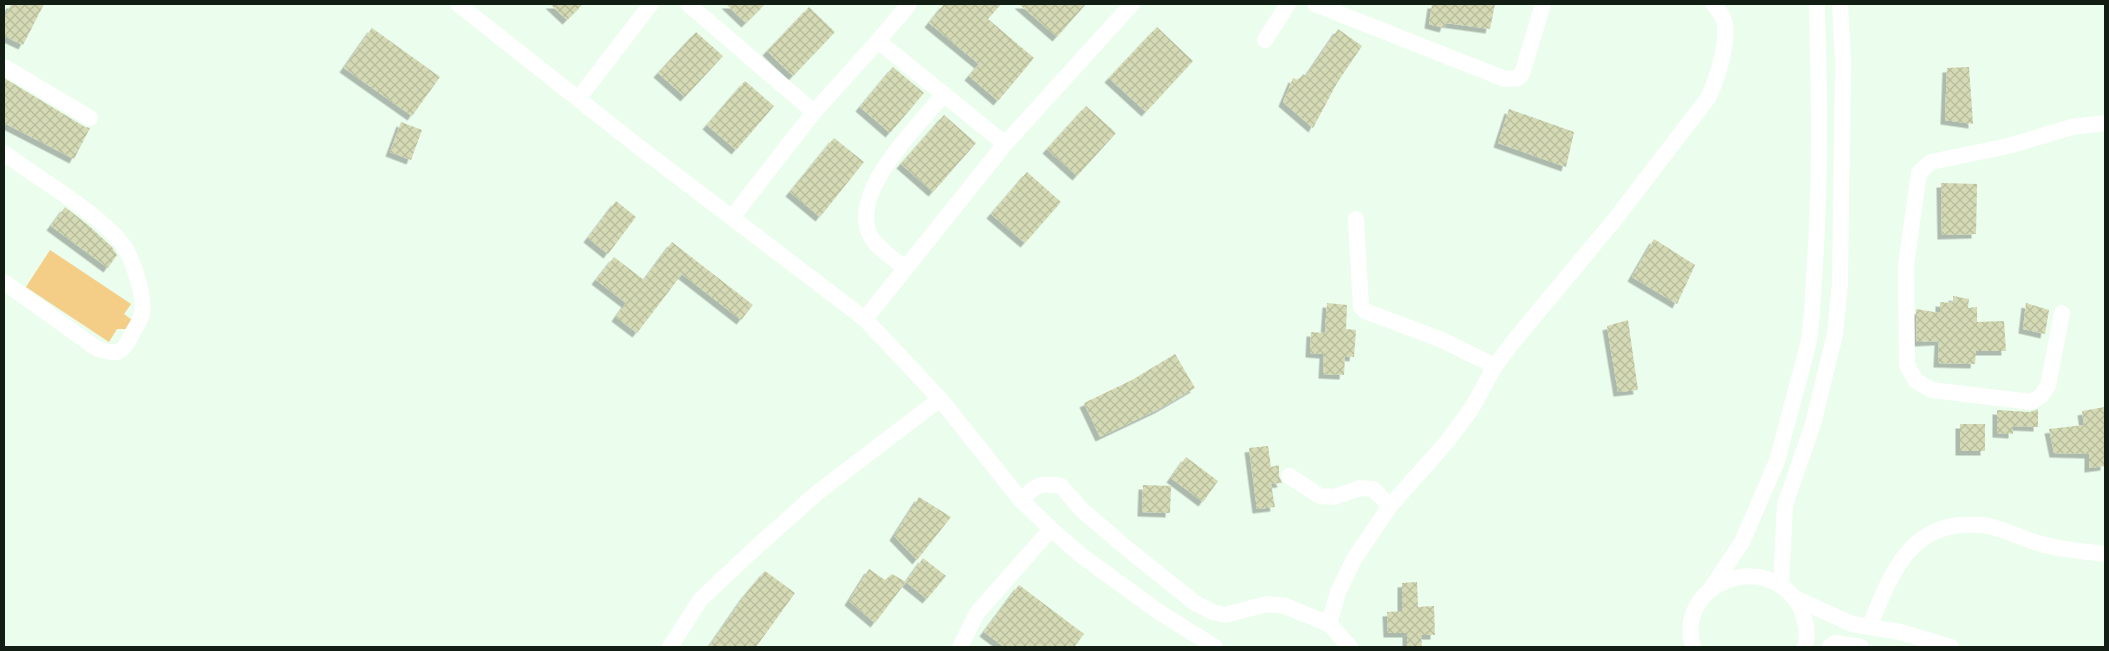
<svg xmlns="http://www.w3.org/2000/svg" width="2109" height="651" viewBox="0 0 2109 651" font-family="Overpass,sans-serif">
	<style>
		.green { fill: #f4cd87 }
		.building { fill: url(#building-cross-hatch); filter: url(#shadow) }
		.lines { fill: none; stroke-linecap: round; stroke-linejoin: round }
		.minor { stroke: #fff; stroke-width: 16 }
	</style>
	<defs>
		<pattern id="building-cross-hatch" width="8" height="8" patternUnits="userSpaceOnUse" patternTransform="scale(1.25)"><rect width="8" height="8" fill="#d5dab5"/><path d="M0 0l8 8M0 8l8-8" fill="none" stroke="#b6bb9b"/></pattern>
		<filter id="shadow"><feDropShadow dx="-4.5" dy="4.5" stdDeviation="0" flood-color="#0004"/></filter>
	</defs>
	<rect width="100%" height="100%" fill="#ebfdec"/>
	<!-- green -->
	<path class="green" d="M50 250 131 304 124 314 132 320 129 329H117L109 342 26 287Z"/>
	<!-- building -->
	<g class="building">
		<path d="M11 4H44L23 45 4 36V19Z"/>
		<path d="M550 4H583L567 20Z"/>
		<path d="M726 4H765L746 23Z"/>
		<path d="M944 4H1001L988 19 1034 58 998 101 969 76 979 64 929 23Z"/>
		<path d="M1019 4H1086L1057 37Z"/>
		<path d="M1432 4H1495L1490 29 1446 23 1444 28 1429 24Z"/>
		<path d="M809 7 835 32 793 76 767 51Z"/>
		<path d="M1157 27 1193 61 1146 112 1109 78Z"/>
		<path d="M372 28 440 77 412 116 344 68Z"/>
		<path d="M1338 29 1362 46 1337 83 1313 128 1283 102 1293 78 1298 80 1303 74 1306 76Z"/>
		<path d="M696 32 723 56 685 97 658 73Z"/>
		<path d="M893 67 924 93 890 133 860 107Z"/>
		<path d="M1969 67 1973 124 1945 120 1947 68Z"/>
		<path d="M4 78 85 127 90 128 74 159 4 123Z"/>
		<path d="M745 81 774 106 736 150 707 125Z"/>
		<path d="M1086 106 1116 133 1077 176 1047 149Z"/>
		<path d="M1509 109 1574 132 1566 167 1498 143Z"/>
		<path d="M944 115 976 143 933 192 901 164Z"/>
		<path d="M401 122 422 130 411 160 390 152Z"/>
		<path d="M834 138 864 162 820 217 790 192Z"/>
		<path d="M1027 172 1061 202 1025 243 991 214Z"/>
		<path d="M1941 183 1977 184 1976 234 1942 235Z"/>
		<path d="M616 201 636 217 608 254 588 238Z"/>
		<path d="M65 207 88 225 112 247 117 255 108 268 51 226Z"/>
		<path d="M1654 239 1695 265 1677 304 1632 277Z"/>
		<path d="M672 242 753 305 741 320 682 274 637 333 616 317 626 303 596 280 614 257 644 280Z"/>
		<path d="M1953 296 1969 299 1968 308 1977 307V322L2004 321 2006 351H1976L1975 364 1938 363 1939 341 1917 342 1916 309 1940 313V302L1953 303Z"/>
		<path d="M1327 303 1347 305 1346 329 1356 330 1354 357 1345 356 1344 375 1323 374 1324 354 1310 353 1311 332 1325 333Z"/>
		<path d="M2026 303 2049 310 2045 334 2023 329Z"/>
		<path d="M1628 320 1638 390 1618 392 1607 326Z"/>
		<path d="M1175 354 1195 388 1159 409 1100 437 1084 403 1132 380Z"/>
		<path d="M2105 407V466L2089 468V454L2054 453 2049 429 2084 425 2082 411Z"/>
		<path d="M2038 409V427L2013 426V434L1997 433V410L2030 412Z"/>
		<rect x="1960" y="424" width="25" height="27"/>
		<path d="M1268 446 1271 467 1279 465V476L1282 483 1271 484 1275 507 1257 509 1249 448Z"/>
		<path d="M1186 457 1218 481 1203 502 1171 478Z"/>
		<path d="M1143 485 1171 486 1170 513 1142 512Z"/>
		<path d="M919 497 951 517 917 560 894 536Z"/>
		<path d="M923 558 946 576 927 599 906 582Z"/>
		<path d="M869 569 885 580 892 574 906 582 875 623 849 601Z"/>
		<path d="M765 571 795 593 756 647H709L745 595Z"/>
		<path d="M1417 582 1418 607 1434 606 1435 635H1421L1422 647H1407V633H1388L1387 612 1402 611V583Z"/>
		<path d="M1019 585 1084 634 1074 647H1004L984 632Z"/>
	</g>
	<g class="lines">
		<!-- minor -->
		<g class="minor">
			<path d="M458 4 639 147 865 319 940 399 1021 500 1051 529 1082 556 1159 612 1215 647"/>
			<path d="M688 4 814 112"/>
			<path d="M1315 4 1505 79 1518 78 1522 74 1543 4"/>
			<path d="M1265 40 1288 4"/>
			<path d="M878 41 1005 144"/>
			<path d="M4 67 90 118"/>
			<path d="M578 99 651 4"/>
			<path d="M4 153C40 180 91 208 120 241 132 255 145 295 142 313 141 320 135 328 132 334 123 354 117 356 96 348L4 282"/>
			<path d="M733 216 814 112 878 41 909 4"/>
			<path d="M1356 219 1361 307 1365 311 1442 340 1495 366"/>
			<path d="M905 268C894 259 878 249 871 237 847 193 918 126 944 94"/>
			<path d="M2062 313 2048 386 2041 396 2031 402 1932 390 1916 381 1907 365 1906 265 1919 173 1931 162 2008 146 2072 127 2105 123"/>
			<path d="M865 319 1005 144 1132 4"/>
			<path d="M1289 476 1320 496 1334 497 1360 488 1373 489 1390 506"/>
			<path d="M1021 500C1036 485 1040 482 1061 486L1082 510 1130 551 1195 603 1213 612 1225 615 1267 604 1285 606 1329 624 1350 647"/>
			<path d="M1781 585 1785 505 1813 424 1835 334 1840 283 1843 62 1840 4"/>
			<path d="M1710 590 1742 542 1777 461 1808 345C1813 318 1813 290 1815 262 1821 176 1819 90 1817 4"/>
			<path d="M1795 598 1852 624 1900 632 1951 647"/>
			<path d="M1329 624 1338 592 1354 559 1390 506 1446 443 1472 408 1495 366 1513 342 1616 218 1708 98C1717 80 1728 44 1725 24 1723 16 1718 9 1713 4"/>
			<path d="M1870 625C1892 572 1911 519 1980 525 1999 526 2022 539 2041 544 2062 550 2084 551 2105 554"/>
			<path d="M670 647 700 600 752 551 817 493 940 399"/>
			<path d="M960 647 977 613 1051 529"/>
			<path d="M1693 647C1674 583 1768 547 1800 607 1806 620 1809 633 1805 647"/>
			<path d="M1829 647 1835 643 1861 647"/>
		</g>
	</g>
	<!-- border -->
	<rect width="2109" height="651" fill="none" stroke="#121d13" stroke-width="10"/>
</svg>
